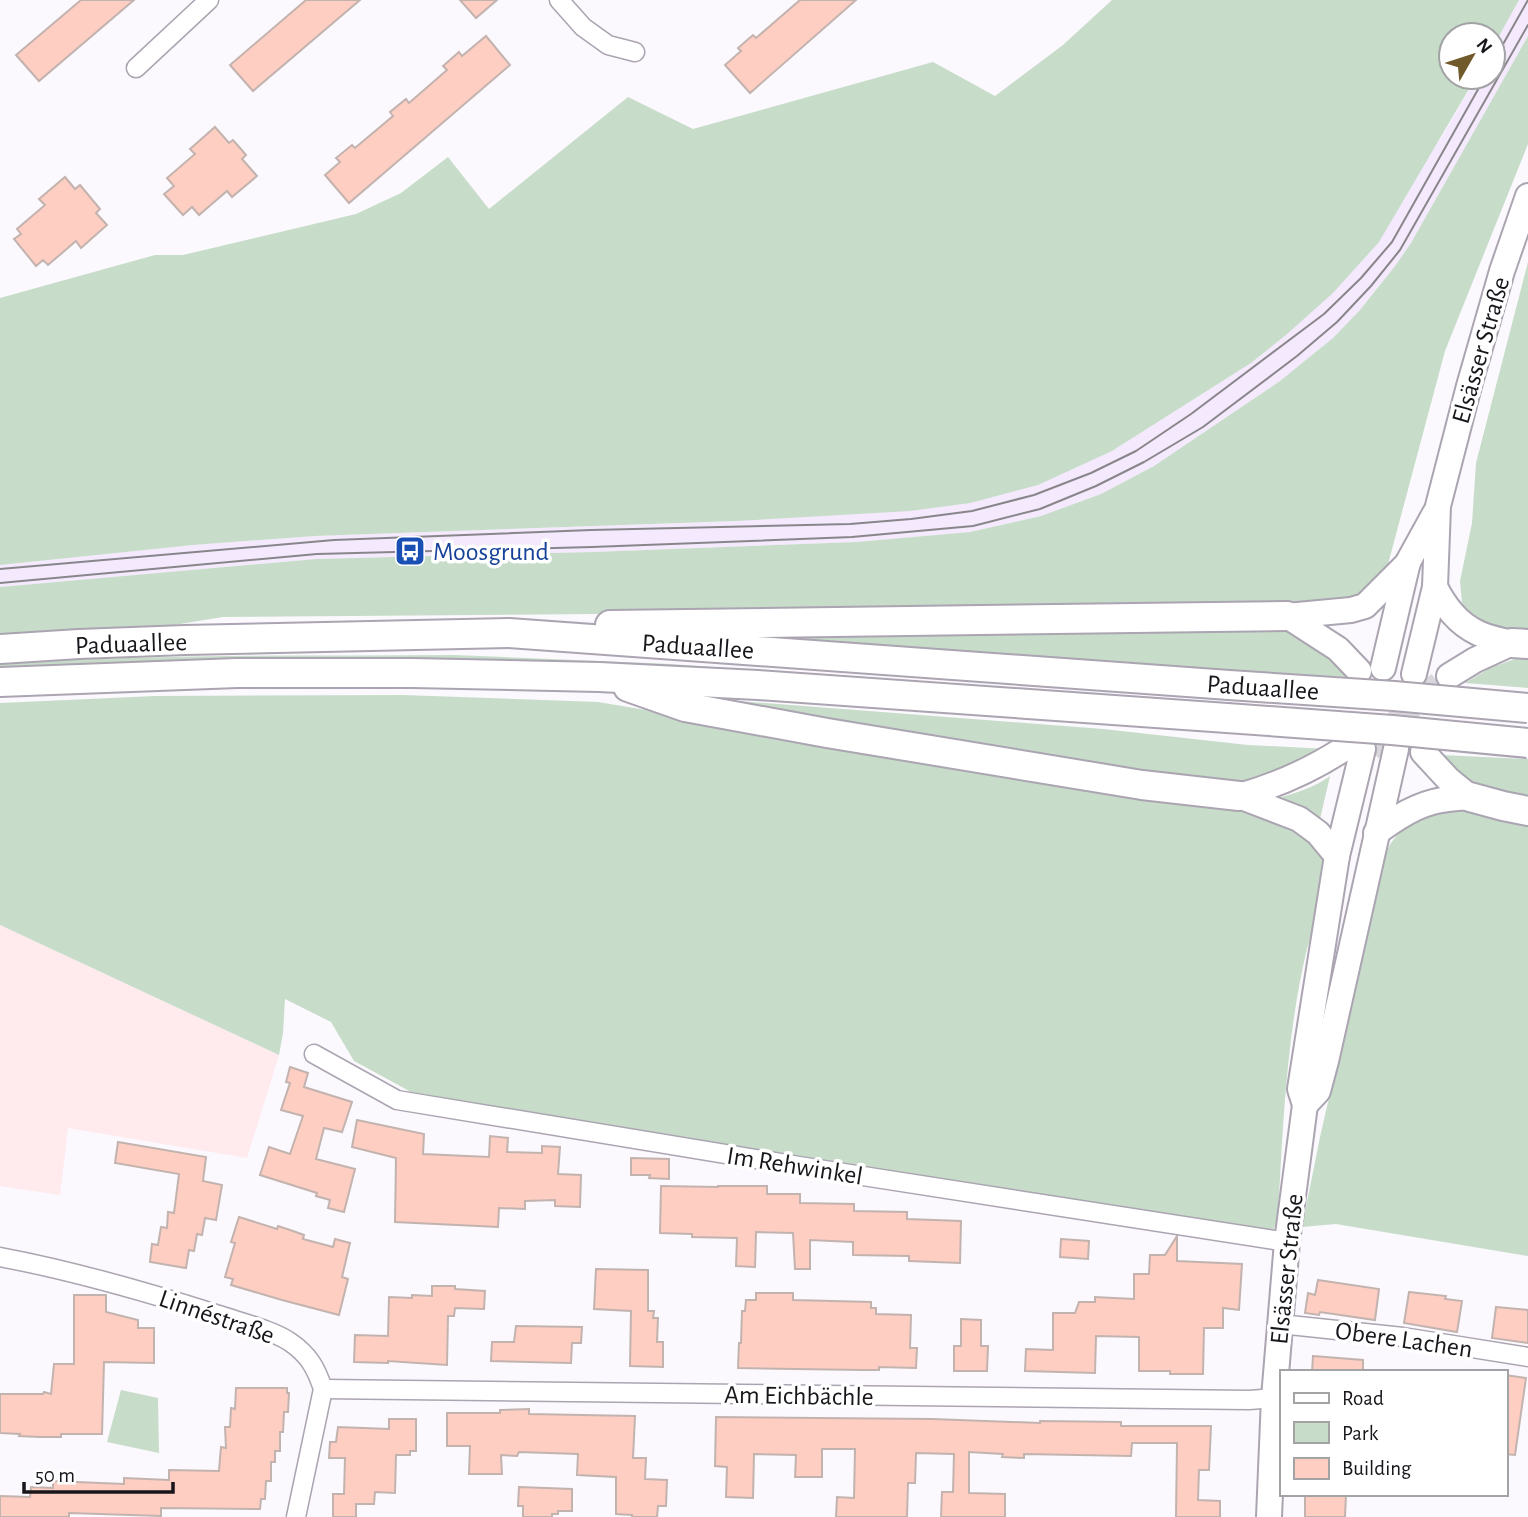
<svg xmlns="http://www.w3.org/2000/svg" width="1528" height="1517" viewBox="0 0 1528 1517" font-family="'Alegreya Sans',sans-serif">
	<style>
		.built { fill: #f4e9fd }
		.industrial { fill: #ffeaee }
		.green { fill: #c7ddc9 }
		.building { fill: #fecec2; stroke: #c3b3af; stroke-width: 2 }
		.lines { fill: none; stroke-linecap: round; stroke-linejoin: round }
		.secondary-tunnel { stroke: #d9d6dc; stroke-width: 24; stroke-dasharray: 24 12; stroke-linecap: butt }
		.minor-casing { stroke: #aba4b1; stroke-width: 21 }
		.secondary-casing { stroke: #aba4b1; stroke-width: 28 }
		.trunk-casing { stroke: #aba4b1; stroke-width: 32 }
		.minor { stroke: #fff; stroke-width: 18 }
		.secondary { stroke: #fff; stroke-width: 24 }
		.trunk { stroke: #fff; stroke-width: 28 }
		.tram { stroke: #89868b; stroke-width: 2 }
		.trunk-bridge-casing { stroke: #aba4b1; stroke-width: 32; stroke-linecap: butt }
		.trunk-bridge { stroke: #fff; stroke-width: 28 }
		.labels { text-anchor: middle; stroke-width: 7; stroke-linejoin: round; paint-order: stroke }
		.street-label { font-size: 26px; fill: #19161b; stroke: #fff }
		.transit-label { font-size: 26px; fill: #164399; stroke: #fff; text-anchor: start }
	</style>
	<rect width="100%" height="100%" fill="#fbf8fe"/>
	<!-- built -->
	<path class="built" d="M1519 0H1528V36L1411 243 1395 266 1360 310 1333 338 1280 381 1154 466 1101 494 1041 516 970 532 856 542 593 552 316 559 0 587V565L193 545 315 536 736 521 1112 451 1251 363 1286 335 1442 137 1476 77H1493V47Z"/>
	<!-- industrial -->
	<path class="industrial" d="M0 925 279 1055 247 1158 68 1128 60 1195 0 1186Z"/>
	<!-- green -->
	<g class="green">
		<path d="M1112 0H1519L1493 47V35H1451V77H1476L1379 242 1333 293 1286 335 1251 363 1112 451 1038 485 970 503 910 511 736 521 315 536 193 545 0 565V298L155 255H183L356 214 401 193 448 157 489 209 628 97 693 129 933 62 995 96 1063 45Z"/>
		<path d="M1528 36V144L1445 351 1387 568 1377 584 1349 602 709 613 223 617 137 631 0 637V587L316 559 593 552 856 542 970 532 1041 516 1101 494 1154 466 1280 381 1333 338 1360 310 1395 266 1411 243Z"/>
		<path d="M1528 262V634L1476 624 1470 618 1462 603 1460 581 1472 523 1476 463Z"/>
		<path d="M1279 629 1296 634 1324 649 1349 677 1232 671 753 637Z"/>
		<path d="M1528 654V688L1465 683 1490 668Z"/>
		<path d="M455 655 670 664 1227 704V708L884 685 0 672V664C152 654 303 656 455 655Z"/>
		<path d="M403 695 598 702 1242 809C1253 812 1290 820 1298 825 1304 830 1319 847 1322 854 1331 873 1312 931 1306 953 1286 1039 1283 1127 1278 1214L1274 1229H1258L807 1160 411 1092 354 1061 331 1022 285 999 283 1033 279 1055 0 925V703L155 696Z"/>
		<path d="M713 699 1103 729 1248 745 1329 749 1247 782 1219 784 1140 774Z"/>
		<path d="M1442 755 1528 759V803L1473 785 1452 769Z"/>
		<path d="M1330 776 1320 819 1278 798C1296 793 1315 787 1330 776Z"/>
		<path d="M1450 809 1466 810 1528 824V1256L1336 1224 1302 1227 1320 1137 1385 854C1399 824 1421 818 1450 809Z"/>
		<path d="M121 1390 158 1398 159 1453 107 1442Z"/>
	</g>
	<!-- building -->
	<g class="building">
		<path d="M81 0H134L39 81 16 55Z"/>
		<path d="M306 0H360L253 91 230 65Z"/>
		<path d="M460 0H497L476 18Z"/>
		<path d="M800 0H856L750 93 725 65 741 51 738 48 753 35 756 38Z"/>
		<path d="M486 36 510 65 349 203 325 175 340 162 336 158 352 145 355 148 393 116 390 112 406 99 409 103 447 70 443 66 459 52 462 56Z"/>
		<path d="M215 127 229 143 233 140 240 148 246 155 242 159 257 176 232 197 227 191 199 215 192 207 183 215 164 194 174 186 167 178 195 154 190 149Z"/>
		<path d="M65 177 75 189 80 185 100 209 96 213 107 225 81 248 76 241 48 265 43 260 36 266 14 239 21 234 17 229 45 205 39 199Z"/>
		<path d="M290 1067 308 1073 304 1087 352 1102 342 1132 324 1128 316 1159 355 1169 344 1212 328 1208 330 1200 316 1196 317 1193 260 1175 269 1147 290 1154 303 1116 281 1110 290 1083 286 1082Z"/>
		<path d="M357 1120 424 1134 423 1154 489 1157 490 1136 508 1138 507 1152 542 1153V1146L560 1147 558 1174 581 1175 580 1207 555 1206V1200L525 1201V1209L499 1208 498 1227 395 1222 396 1158 352 1147Z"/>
		<path d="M118 1142 206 1157 203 1181 222 1185 216 1220 205 1218 202 1235 197 1234 194 1251 189 1250 186 1268 150 1262 152 1244 158 1245 161 1227 167 1228 168 1212 174 1213 179 1174 115 1163Z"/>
		<path d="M631 1158 669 1159V1179L649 1178 650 1175H631Z"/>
		<path d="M661 1186 718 1187V1186H767V1194H800V1203L854 1204V1211L907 1212V1219L961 1221 960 1263 909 1261V1256L853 1255V1242L810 1240V1269H795L793 1233 756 1232 755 1267 736 1266 737 1238 692 1237V1234L660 1233Z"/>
		<path d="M239 1217 277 1229 278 1226 293 1231 304 1235 303 1239 333 1247 335 1239 350 1243 342 1277 348 1279 339 1315 282 1300 231 1285 233 1279 225 1277 235 1243 231 1242Z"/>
		<path d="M1177 1236V1261L1242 1264 1239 1310 1223 1308V1328H1204L1203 1374H1170V1371H1139V1337L1096 1336 1095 1373 1025 1371 1026 1349 1053 1350V1313H1075L1079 1302H1095V1297L1134 1299V1274H1149L1150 1255H1165Z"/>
		<path d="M1061 1239 1089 1241 1088 1259 1060 1257Z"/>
		<path d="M596 1269 648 1270V1311H654L653 1318H658L657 1342H663V1367L630 1366 631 1311 594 1309Z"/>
		<path d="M1318 1280 1379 1289 1375 1320 1320 1312 1319 1315 1305 1313 1308 1293 1315 1295Z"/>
		<path d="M432 1286H455V1289L485 1291 484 1309 455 1308 454 1316H448L447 1365 388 1361V1363L354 1362 355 1335 388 1336 389 1297 412 1298V1295L432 1296Z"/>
		<path d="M1409 1292 1446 1296 1445 1299 1462 1301 1457 1332 1404 1323Z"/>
		<path d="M756 1293H793V1300L871 1302V1308H876V1314L911 1315 910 1348H917L916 1368 879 1367V1370H862L738 1368 739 1343H741L742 1311H745L746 1300H756Z"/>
		<path d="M74 1295H106V1312L138 1320V1328H154V1363L104 1362 102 1434H61V1437H40L19 1436 20 1434 0 1433V1394H43L44 1392 51 1394 54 1364H74Z"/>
		<path d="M1496 1307 1528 1310V1343L1492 1338Z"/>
		<path d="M961 1319 981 1320V1346H988L987 1371H954V1346H961Z"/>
		<path d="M516 1326 582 1327 581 1343H572L571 1363 491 1361 492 1342H514Z"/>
		<path d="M1313 1356 1363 1360V1372H1312Z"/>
		<path d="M1505 1375 1526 1378 1515 1455 1505 1454Z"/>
		<path d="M236 1388H287V1393H289L288 1412H284L283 1432H280V1451H275V1462H271V1481H266L265 1499H261L260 1509 161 1508V1516L69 1513V1517H0V1496L30 1497 31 1487 53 1488V1481L124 1484V1478L169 1480V1470L219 1471 221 1447 226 1448 225 1427H230L231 1408 235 1409Z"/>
		<path d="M529 1409V1414L635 1416 633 1458H646L645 1479 667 1480 666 1506H658L657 1517H632V1515L616 1514V1477L577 1475 578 1454 519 1452 517 1456 501 1455 502 1474H469L470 1446H447V1413H500V1410Z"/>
		<path d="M716 1417 932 1419 1040 1423V1421L1121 1422V1426H1211L1209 1470H1199L1198 1500 1220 1501V1517H1176L1177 1443H1132L1131 1456 1024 1454V1458L1002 1457 1003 1454 969 1452V1493L1005 1494V1517H941L942 1492H953L954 1454 916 1453 915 1483H908L907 1517H836L837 1497 854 1498 855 1449H822V1477H795L796 1455 754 1454 753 1498 726 1497 727 1467 715 1466Z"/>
		<path d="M389 1419H416V1451H410V1455H396L395 1493 375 1492 374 1504H356V1517H333V1494H344L345 1458H329L330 1442H336L338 1427 389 1429Z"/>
		<path d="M519 1487 572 1489V1511H558V1514H552V1517H523V1506H518Z"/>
		<path d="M1305 1494H1346L1345 1517H1305Z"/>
	</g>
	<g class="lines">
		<!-- secondary-tunnel -->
		<path class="secondary-tunnel" d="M1370 750C1395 723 1419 697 1449 676"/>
		<!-- minor casing -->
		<g class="minor-casing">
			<g id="minor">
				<path d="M559 0 583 27 608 45 635 52"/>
				<path d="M136 68 209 0"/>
				<path d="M314 1054 397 1100 805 1167 1287 1242"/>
				<path d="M0 1257C75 1271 147 1292 219 1315 239 1322 273 1330 290 1342 309 1355 316 1368 323 1389L296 1517"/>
				<path d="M1280 1324 1403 1337 1528 1357"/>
				<path d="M323 1389 1249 1400 1274 1398"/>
			</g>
		</g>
		<!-- secondary casing -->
		<g class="secondary-casing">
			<g id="secondary">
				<path d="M1435 587C1445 606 1457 623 1478 633 1488 638 1501 640 1512 643"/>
				<path d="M1287 616 1351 610 1365 606 1408 563"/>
				<path d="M1287 616 1338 649 1359 671"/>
				<path d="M1383 668 1408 562 1435 513"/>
				<path d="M1414 674 1435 587 1438 506 1469 386 1502 271 1528 196"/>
				<path d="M1449 676 1475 660 1512 643"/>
				<path d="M1423 752 1448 779 1470 797"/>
				<path d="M1239 796C1278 785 1314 769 1348 746"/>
				<path d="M1239 796 1299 819 1318 833 1337 856"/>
				<path d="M1376 833C1396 818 1417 804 1442 800 1451 798 1461 798 1470 797"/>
				<path d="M1305 1105 1318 1091 1326 1061 1396 749"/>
				<path d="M1269 1517 1274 1398 1287 1242 1305 1105 1300 1089 1337 856 1363 749"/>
			</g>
		</g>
		<!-- trunk casing -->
		<g class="trunk-casing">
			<g id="trunk">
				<path d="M610 625 1287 616"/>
				<path d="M1512 643 1528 644"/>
				<path d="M0 649 79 644 185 640 509 633 1229 685"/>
				<path d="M0 682 237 673H412L599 677 758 685 1227 718"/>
				<path d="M628 687 685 707 827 733 1142 785 1239 796"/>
				<path d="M1470 797 1503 806 1528 811"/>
			</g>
		</g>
		<!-- minor -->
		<use href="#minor" class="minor"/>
		<!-- secondary -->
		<use href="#secondary" class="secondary"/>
		<!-- trunk -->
		<use href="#trunk" class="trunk"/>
		<!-- tram -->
		<g class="tram">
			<path d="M1493 62 1528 0"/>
			<path d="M0 569 334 540 591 530 850 524 911 519 972 511 1034 495 1091 473 1136 451 1191 414 1324 314 1361 278 1392 242 1485 77"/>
			<path d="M0 583 317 554 592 547 852 537 973 526 1040 509 1096 486 1144 462 1203 427 1297 356 1337 322 1371 286 1400 250 1528 25"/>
		</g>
		<!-- trunk-bridge casing -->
		<g class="trunk-bridge-casing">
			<g id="trunk-bridge">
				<path d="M1229 685 1394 696 1528 708"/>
				<path d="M1227 718 1392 730 1528 743"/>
			</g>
		</g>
		<!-- trunk-bridge -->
		<use href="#trunk-bridge" class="trunk-bridge"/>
	</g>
	<!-- icons -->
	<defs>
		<g id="bus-square" transform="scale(1.575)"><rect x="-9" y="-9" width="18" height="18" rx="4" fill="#1a4fb4" stroke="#fff"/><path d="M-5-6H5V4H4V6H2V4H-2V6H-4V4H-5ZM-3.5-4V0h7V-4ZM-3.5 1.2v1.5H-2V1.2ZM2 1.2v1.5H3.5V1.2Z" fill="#fff"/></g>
	</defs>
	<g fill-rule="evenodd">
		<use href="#bus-square" x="410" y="551"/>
	</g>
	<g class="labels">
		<!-- street labels -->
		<g class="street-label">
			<text transform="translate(1480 350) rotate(-74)" y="9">Elsässer Straße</text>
			<text transform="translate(131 643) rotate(-2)" y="9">Paduaallee</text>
			<text transform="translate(698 646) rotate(4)" y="9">Paduaallee</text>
			<text transform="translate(1263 687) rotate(4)" y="9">Paduaallee</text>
			<text transform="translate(795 1165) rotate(9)" y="9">Im Rehwinkel</text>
			<text transform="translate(1286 1269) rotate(-84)" y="9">Elsässer Straße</text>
			<text transform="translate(217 1316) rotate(19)" y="9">Linnéstraße</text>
			<text transform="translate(1404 1339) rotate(8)" y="9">Obere Lachen</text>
			<text transform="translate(799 1395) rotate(1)" y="9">Am Eichbächle</text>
		</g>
		<!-- transit labels -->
		<g class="transit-label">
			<text x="433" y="560">Moosgrund</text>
		</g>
	</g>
	<!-- legend -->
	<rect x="1280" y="1370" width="228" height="126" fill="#ffffff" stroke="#a3a2a4" stroke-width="2"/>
	<rect x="1294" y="1393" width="35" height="10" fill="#ffffff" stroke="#a3a2a4" stroke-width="2"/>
	<text x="1342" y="1405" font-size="21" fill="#19161b">Road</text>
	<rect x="1294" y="1422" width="35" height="21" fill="#c7ddc9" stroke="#a3a2a4" stroke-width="2"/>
	<text x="1342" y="1440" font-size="21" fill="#19161b">Park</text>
	<rect x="1294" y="1458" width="35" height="21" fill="#fecec2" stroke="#a3a2a4" stroke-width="2"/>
	<text x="1342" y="1475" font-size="21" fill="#19161b">Building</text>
	<!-- north arrow -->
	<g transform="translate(1472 56) rotate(51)"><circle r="33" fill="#ffffff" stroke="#a3a2a4" stroke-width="2"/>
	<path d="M0-5L12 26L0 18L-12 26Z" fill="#715a2a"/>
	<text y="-10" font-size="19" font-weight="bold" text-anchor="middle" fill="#19161b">N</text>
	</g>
	<!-- scale -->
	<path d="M24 1482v10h149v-10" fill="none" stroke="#19161b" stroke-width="3.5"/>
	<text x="35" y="1482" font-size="21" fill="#19161b" stroke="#ffffff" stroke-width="5" paint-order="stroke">50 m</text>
</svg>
